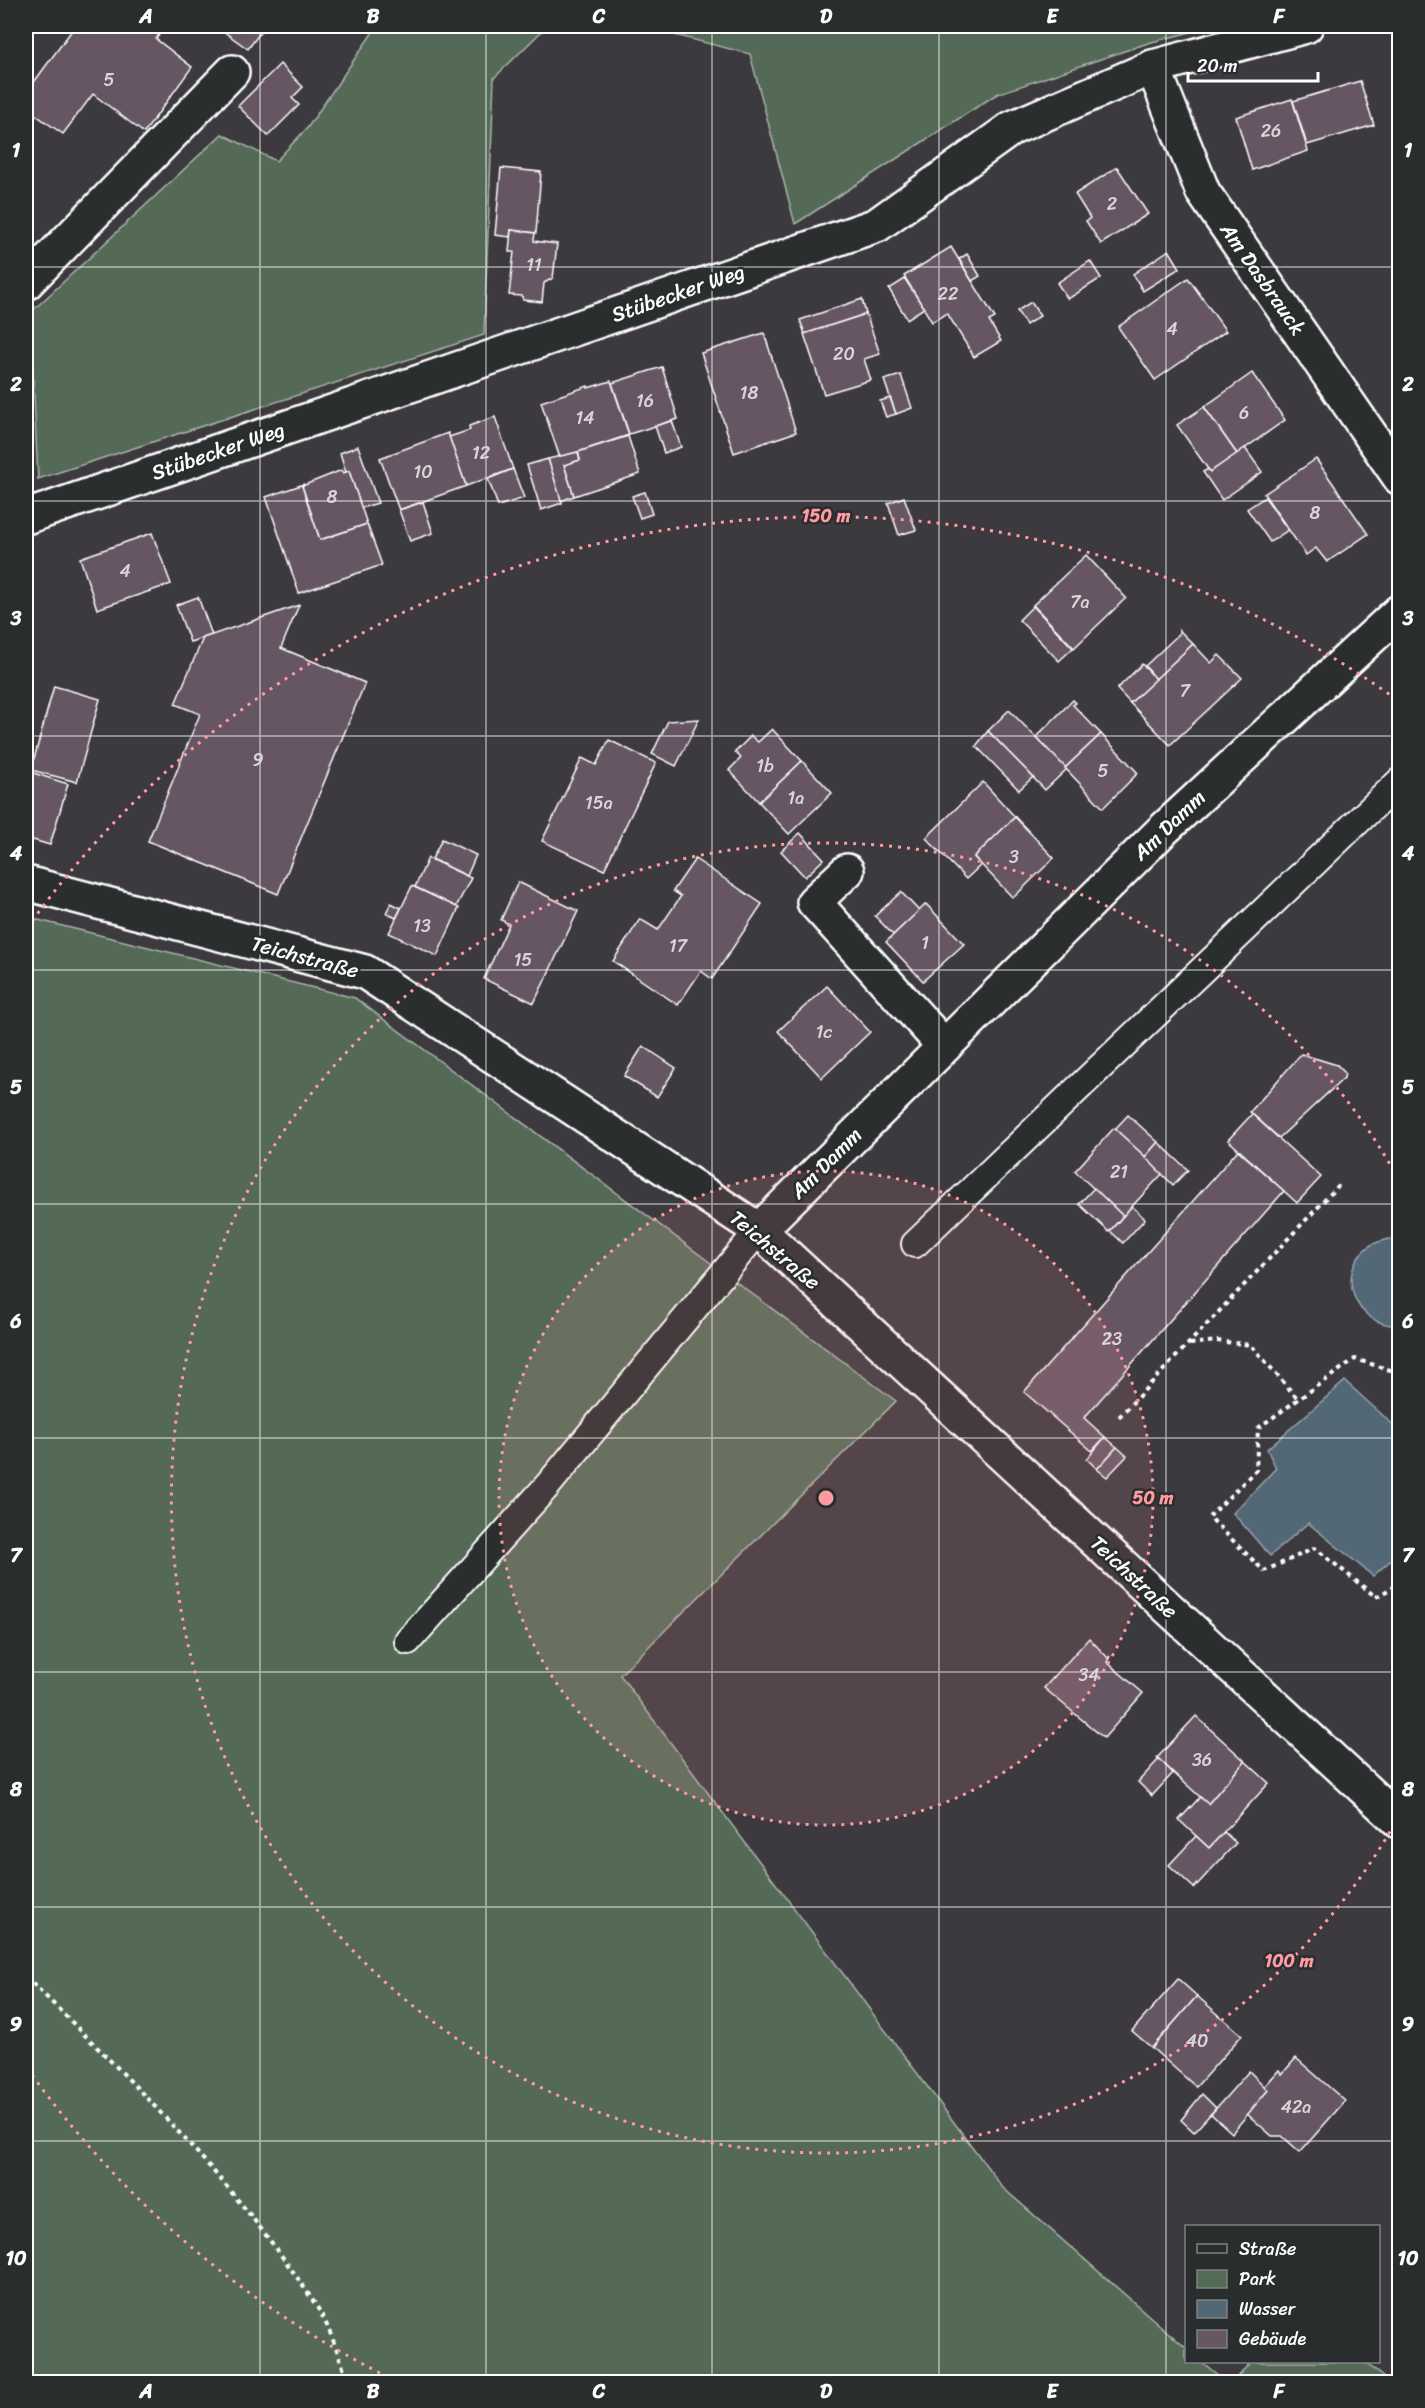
<svg xmlns="http://www.w3.org/2000/svg" width="1425" height="2408" viewBox="0 0 1425 2408" font-family="Sriracha,sans-serif">
	<style>
		.green { fill: #546b57; stroke: #aab5ab; stroke-width: 1.5 }
		.water { fill: #536877; stroke: #98a4ad; stroke-width: 1.5 }
		.building { fill: #665763; stroke: #fff; stroke-width: 1.5 }
		.lines { fill: none; stroke-linecap: round; stroke-linejoin: round }
		.lane-casing { stroke: #fff; stroke-width: 30 }
		.street-casing { stroke: #fff; stroke-width: 38 }
		.path { stroke: #fff; stroke-width: 4; stroke-dasharray: 4.5 4.5; stroke-linecap: butt }
		.lane { stroke: #2a2d2e; stroke-width: 26 }
		.street { stroke: #2a2d2e; stroke-width: 33 }
		.grid { fill: none; stroke: #fff; stroke-width: 1.5; stroke-opacity: 0.55 }
		.ring { fill: none; stroke: #ff9aa2; stroke-width: 3; stroke-dasharray: 3 6 }
		.labels { text-anchor: middle; stroke-width: 5; stroke-linejoin: round; paint-order: stroke }
		.number-label { font-size: 18px; fill: #d9d5d8 }
		.street-label { font-size: 21px; fill: #fff; stroke: #2a2d2e }
		.centre { fill: #ff9aa2; stroke: #2a2d2e; stroke-width: 3 }
		.ring-label { font-size: 18px; text-anchor: middle; font-weight: bold; fill: #ff9aa2; stroke: #2a2d2e; stroke-width: 5; stroke-linejoin: round; paint-order: stroke }
		.neatline { fill: none; stroke: #fff; stroke-width: 2 }
		.grid-label { font-size: 20px; text-anchor: middle; font-weight: bold; fill: #fff }
	</style>
	<rect width="100%" height="100%" fill="#3c3a3e"/>
	<filter id="ink" filterUnits="userSpaceOnUse"><feTurbulence type="fractalNoise" baseFrequency=".0167" numOctaves="2"/><feDisplacementMap in="SourceGraphic" scale="12" xChannelSelector="R" yChannelSelector="G"/><feConvolveMatrix kernelMatrix="1 2 1 2 8 2 1 2 1" color-interpolation-filters="sRGB"/></filter>
	<g filter="url(#ink)">
		<!-- green -->
		<g class="green">
			<path d="M377 26H547L494 78 484 335 38 479 30 313 222 134 276 161 308 127Z"/>
			<path d="M659 26H1214L1148 43 997 94 795 224 750 54 659 31Z"/>
			<path d="M26 917 355 998 896 1401 620 1675 1003 2188 1186 2348V2362H1202L1226 2382H26Z"/>
			<path d="M1251 2362H1364L1389 2382H1232Z"/>
		</g>
		<!-- water -->
		<g class="water">
			<path d="M1389 1239H1399L1400 1325C1355 1329 1332 1270 1371 1245 1376 1242 1383 1241 1389 1239Z"/>
			<path d="M1345 1381 1399 1430V1553L1373 1576 1308 1523 1270 1556 1233 1513 1276 1468 1267 1449Z"/>
		</g>
		<!-- building -->
		<g class="building">
			<path d="M75 26H161L164 28 156 39 192 67 144 133 93 94 63 134 26 108V93Z"/>
			<path d="M216 26H265L248 49Z"/>
			<path d="M280 64 303 87 292 98 299 105 268 136 238 106Z"/>
			<path d="M1360 81 1374 125 1307 145 1293 101Z"/>
			<path d="M1292 99 1308 151 1252 170 1236 117Z"/>
			<path d="M1117 167 1148 214 1101 244 1086 221 1090 218 1075 194Z"/>
			<path d="M501 168 541 172 536 233 511 230 510 237 495 235Z"/>
			<path d="M511 230 535 233 534 241 557 244 553 278 544 283 542 302 523 300 522 296 509 295 514 252H509Z"/>
			<path d="M951 247 995 318 989 321 1001 341 974 357 947 313 932 322 904 276Z"/>
			<path d="M1169 250 1180 268 1143 291 1133 274Z"/>
			<path d="M967 254 980 276 972 281 959 259Z"/>
			<path d="M1090 261 1101 278 1068 299 1057 283Z"/>
			<path d="M1188 278 1226 331 1155 380 1118 327Z"/>
			<path d="M905 279 924 308 907 319 889 289Z"/>
			<path d="M862 299 866 314 805 334 800 320Z"/>
			<path d="M1031 302 1040 316 1026 325 1017 311Z"/>
			<path d="M866 314 880 354 864 359 871 380 824 394 804 334Z"/>
			<path d="M764 333 796 432 734 453 701 353Z"/>
			<path d="M662 367 678 419 629 434 612 383Z"/>
			<path d="M1252 373 1285 420 1237 454 1204 407Z"/>
			<path d="M901 375 912 408 896 414 884 380Z"/>
			<path d="M611 381 629 435 560 458 541 402 588 386V388Z"/>
			<path d="M890 398 896 414 886 417 880 401Z"/>
			<path d="M1204 407 1237 454 1210 472 1177 425Z"/>
			<path d="M495 417 513 469 466 486 449 437 470 430 469 426Z"/>
			<path d="M672 421 681 447 664 453 655 426Z"/>
			<path d="M448 433 466 486 399 510 380 458Z"/>
			<path d="M628 436 640 474 574 496 564 465 580 460 578 452Z"/>
			<path d="M358 446 378 503 361 508 349 471 346 472 340 453Z"/>
			<path d="M1245 448 1262 472 1222 500 1203 472 1208 469 1210 472Z"/>
			<path d="M578 452 580 460 564 465 574 496 561 501 548 459Z"/>
			<path d="M548 459 562 503 541 510 527 465Z"/>
			<path d="M1316 459 1368 534 1327 562 1316 548 1306 555 1264 494Z"/>
			<path d="M513 469 524 498 498 506 488 479Z"/>
			<path d="M342 470 343 473 349 471 367 524 320 540 302 486Z"/>
			<path d="M304 484 302 486 320 540 367 524 382 565 299 593 266 497Z"/>
			<path d="M645 492 652 514 640 518 632 496Z"/>
			<path d="M904 497 916 530 899 535 888 503Z"/>
			<path d="M1265 497 1288 530 1270 542 1247 509Z"/>
			<path d="M423 502 433 533 410 541 399 510Z"/>
			<path d="M152 533 171 584 97 609 80 558Z"/>
			<path d="M1086 555 1126 598 1074 648 1033 605Z"/>
			<path d="M198 597 212 635 190 642 176 605Z"/>
			<path d="M299 605 281 648 365 683 278 894 148 841 200 714 175 704 203 638Z"/>
			<path d="M1033 606 1073 648 1059 661 1019 620Z"/>
			<path d="M1179 630 1193 644 1156 679 1145 666 1179 634Z"/>
			<path d="M1193 644 1211 663 1219 655 1242 678 1170 745 1130 703Z"/>
			<path d="M1142 664 1156 679 1130 703 1117 689Z"/>
			<path d="M54 686 100 699 77 782 31 770Z"/>
			<path d="M1073 700 1076 703 1073 705 1101 734 1065 768 1036 737Z"/>
			<path d="M1009 710 1067 769 1045 790 988 731Z"/>
			<path d="M699 719 676 766 652 754 668 721Z"/>
			<path d="M772 729 802 761 759 802 729 770 741 758 735 752 751 736 758 742Z"/>
			<path d="M988 731 1033 777 1019 790 976 746Z"/>
			<path d="M1101 734 1138 773 1103 808 1065 768Z"/>
			<path d="M609 740 656 763 604 870 542 841 582 758 596 765Z"/>
			<path d="M802 761 832 793 789 834 759 802Z"/>
			<path d="M30 772 68 784 50 845 26 838V786Z"/>
			<path d="M983 782 1015 817 974 857 981 865 966 879 926 838Z"/>
			<path d="M1015 817 1054 858 1013 898 974 857Z"/>
			<path d="M800 833 824 859 805 877 781 851Z"/>
			<path d="M442 839 476 855 467 876 432 859Z"/>
			<path d="M428 858 471 878 456 907 415 887Z"/>
			<path d="M695 859 762 904 712 979 701 971 678 1005 613 961 640 919 658 930 681 896 673 891Z"/>
			<path d="M518 882 578 911 534 1003 484 979 509 924 501 920Z"/>
			<path d="M412 886 459 908 437 956 389 933Z"/>
			<path d="M901 892 919 911 893 935 875 916Z"/>
			<path d="M391 903 401 908 396 918 386 913Z"/>
			<path d="M926 904 964 944 923 981 886 942Z"/>
			<path d="M827 986 870 1032 822 1078 778 1031Z"/>
			<path d="M643 1046 676 1068 657 1097 624 1076Z"/>
			<path d="M1301 1054 1337 1065 1345 1073 1344 1078 1279 1138 1250 1112Z"/>
			<path d="M1252 1114 1321 1177 1297 1203 1228 1140Z"/>
			<path d="M1128 1115 1158 1142 1145 1157 1115 1129Z"/>
			<path d="M1114 1128 1163 1173 1123 1216 1075 1171Z"/>
			<path d="M1158 1142 1188 1170 1173 1185 1145 1157Z"/>
			<path d="M1238 1150 1284 1191 1084 1418 1105 1437 1092 1451 1024 1392Z"/>
			<path d="M1094 1188 1123 1216 1109 1232 1079 1204Z"/>
			<path d="M1132 1206 1145 1219 1123 1243 1110 1231Z"/>
			<path d="M1105 1437 1117 1447 1097 1469 1087 1459Z"/>
			<path d="M1117 1447 1127 1456 1107 1477 1097 1469Z"/>
			<path d="M1089 1638 1108 1658 1110 1656 1107 1662 1143 1693 1104 1738 1044 1688Z"/>
			<path d="M1196 1716 1245 1761 1208 1804 1157 1758Z"/>
			<path d="M1159 1759 1173 1773 1152 1796 1138 1782Z"/>
			<path d="M1245 1761 1269 1783 1209 1848 1179 1820 1200 1797 1208 1804Z"/>
			<path d="M1224 1832 1236 1843 1194 1888 1169 1865 1196 1836 1209 1848Z"/>
			<path d="M1178 1979 1197 1996 1152 2048 1132 2031Z"/>
			<path d="M1197 1996 1242 2035 1196 2087 1152 2048Z"/>
			<path d="M1296 2058 1345 2101 1300 2152 1282 2136H1272L1246 2113 1268 2090 1264 2087 1279 2070 1282 2074Z"/>
			<path d="M1249 2071 1268 2090 1232 2133 1211 2114Z"/>
			<path d="M1202 2094 1216 2108 1194 2132 1181 2120Z"/>
		</g>
		<g class="lines">
			<!-- lane casing -->
			<g class="lane-casing">
				<g id="lane">
					<path d="M915 1244 1400 781"/>
					<path d="M408 1641 548 1485 759 1230"/>
				</g>
			</g>
			<!-- street casing -->
			<g class="street-casing">
				<g id="street">
					<path d="M1153 67 1203 192 1400 478"/>
					<path d="M26 283 232 72"/>
					<path d="M26 517 877 225 1012 128 1153 67 1306 26"/>
					<path d="M847 871 814 902 944 1046"/>
					<path d="M26 883 365 972 759 1230 1400 1822"/>
					<path d="M759 1230 1163 830 1400 611"/>
				</g>
			</g>
			<!-- path -->
			<g class="path">
				<path d="M1190 1344 1217 1341 1251 1345 1298 1399"/>
				<path d="M1400 1373 1355 1359 1258 1428 1256 1470 1209 1517 1264 1571 1315 1548 1376 1597 1400 1583"/>
				<path d="M1119 1417 1339 1185"/>
				<path d="M26 1977C130 2079 237 2184 317 2307 331 2329 339 2358 349 2382"/>
			</g>
			<!-- lane -->
			<use href="#lane" class="lane"/>
			<!-- street -->
			<use href="#street" class="street"/>
		</g>
	</g>
	<!-- grid -->
	<path class="grid" d="M260 26V2382M486 26V2382M712 26V2382M939 26V2382M1166 26V2382M26 267H1400M26 501H1400M26 736H1400M26 970H1400M26 1204H1400M26 1438H1400M26 1672H1400M26 1907H1400M26 2141H1400"/>
	<!-- distance rings -->
	<circle cx="826" cy="1498" r="327" fill="#ff9aa2" fill-opacity=".12"/>
	<g class="ring">
		<circle cx="826" cy="1498" r="327"/>
		<path d="M1399 1816A655 655 0 1 1 1399 1180"/>
		<path d="M396 2381A982 982 0 0 1 27 2068M27 928A982 982 0 0 1 1396 699"/>
	</g>
	<g class="labels">
		<!-- number labels -->
		<g class="number-label">
			<text x="109" y="86">5</text>
			<text x="1271" y="137">26</text>
			<text x="1112" y="210">2</text>
			<text x="534" y="271">11</text>
			<text x="948" y="300">22</text>
			<text x="1172" y="335">4</text>
			<text x="844" y="360">20</text>
			<text x="749" y="399">18</text>
			<text x="645" y="407">16</text>
			<text x="1244" y="419">6</text>
			<text x="585" y="424">14</text>
			<text x="481" y="459">12</text>
			<text x="423" y="478">10</text>
			<text x="332" y="503">8</text>
			<text x="1315" y="519">8</text>
			<text x="125" y="577">4</text>
			<text x="1080" y="608">7a</text>
			<text x="1185" y="697">7</text>
			<text x="258" y="766">9</text>
			<text x="765" y="772">1b</text>
			<text x="1103" y="777">5</text>
			<text x="796" y="804">1a</text>
			<text x="599" y="809">15a</text>
			<text x="1014" y="863">3</text>
			<text x="422" y="932">13</text>
			<text x="925" y="949">1</text>
			<text x="678" y="952">17</text>
			<text x="523" y="966">15</text>
			<text x="824" y="1038">1c</text>
			<text x="1119" y="1178">21</text>
			<text x="1112" y="1345">23</text>
			<text x="1089" y="1681">34</text>
			<text x="1202" y="1766">36</text>
			<text x="1197" y="2047">40</text>
			<text x="1296" y="2113">42a</text>
		</g>
		<!-- street labels -->
		<g class="street-label">
			<text transform="translate(1263 279) rotate(55)" y="7">Am Dasbrauck</text>
			<text transform="translate(678 293) rotate(-19)" y="7">Stübecker Weg</text>
			<text transform="translate(218 451) rotate(-19)" y="7">Stübecker Weg</text>
			<text transform="translate(1169 825) rotate(-44)" y="7">Am Damm</text>
			<text transform="translate(305 957) rotate(15)" y="7">Teichstraße</text>
			<text transform="translate(826 1163) rotate(-45)" y="7">Am Damm</text>
			<text transform="translate(775 1250) rotate(40)" y="7">Teichstraße</text>
			<text transform="translate(1134 1577) rotate(43)" y="7">Teichstraße</text>
		</g>
	</g>
	<circle cx="826" cy="1498" r="9" class="centre"/>
	<g class="ring-label">
		<text x="826" y="522">150 m</text>
		<text x="1153" y="1504">50 m</text>
		<text x="1289" y="1967">100 m</text>
	</g>
	<!-- margin -->
	<rect width="1425" height="2408" fill="none" stroke="#2a2d2e" stroke-width="66"/>
	<!-- legend -->
	<rect x="1185" y="2225" width="195" height="138" fill="#2a2d2e" stroke="#7f8182" stroke-width="1.5"/>
	<rect x="1197" y="2244" width="30" height="9" fill="#2a2d2e" stroke="#7f8182" stroke-width="1.5"/>
	<text x="1239" y="2255" font-size="18" fill="#ffffff">Straße</text>
	<rect x="1197" y="2270" width="30" height="18" fill="#546b57" stroke="#7f8182" stroke-width="1.5"/>
	<text x="1239" y="2285" font-size="18" fill="#ffffff">Park</text>
	<rect x="1197" y="2300" width="30" height="18" fill="#536877" stroke="#7f8182" stroke-width="1.5"/>
	<text x="1239" y="2315" font-size="18" fill="#ffffff">Wasser</text>
	<rect x="1197" y="2330" width="30" height="18" fill="#665763" stroke="#7f8182" stroke-width="1.5"/>
	<text x="1239" y="2345" font-size="18" fill="#ffffff">Gebäude</text>
	<!-- scale -->
	<path d="M1188 72v9h130v-9" fill="none" stroke="#ffffff" stroke-width="3"/>
	<text x="1197" y="72" font-size="18" fill="#ffffff" stroke="#2a2d2e" stroke-width="4.5" paint-order="stroke">20 m</text>
	<rect x="33" y="33" width="1359" height="2342" class="neatline"/>
	<g class="grid-label">
		<text x="146" y="23">A</text>
		<text x="373" y="23">B</text>
		<text x="599" y="23">C</text>
		<text x="826" y="23">D</text>
		<text x="1052" y="23">E</text>
		<text x="1279" y="23">F</text>
		<text x="16" y="157">1</text>
		<text x="1408" y="157">1</text>
		<text x="16" y="391">2</text>
		<text x="1408" y="391">2</text>
		<text x="16" y="625">3</text>
		<text x="1408" y="625">3</text>
		<text x="16" y="860">4</text>
		<text x="1408" y="860">4</text>
		<text x="16" y="1094">5</text>
		<text x="1408" y="1094">5</text>
		<text x="16" y="1328">6</text>
		<text x="1408" y="1328">6</text>
		<text x="16" y="1562">7</text>
		<text x="1408" y="1562">7</text>
		<text x="16" y="1796">8</text>
		<text x="1408" y="1796">8</text>
		<text x="16" y="2031">9</text>
		<text x="1408" y="2031">9</text>
		<text x="16" y="2265">10</text>
		<text x="1408" y="2265">10</text>
		<text x="146" y="2398">A</text>
		<text x="373" y="2398">B</text>
		<text x="599" y="2398">C</text>
		<text x="826" y="2398">D</text>
		<text x="1052" y="2398">E</text>
		<text x="1279" y="2398">F</text>
	</g>
</svg>
